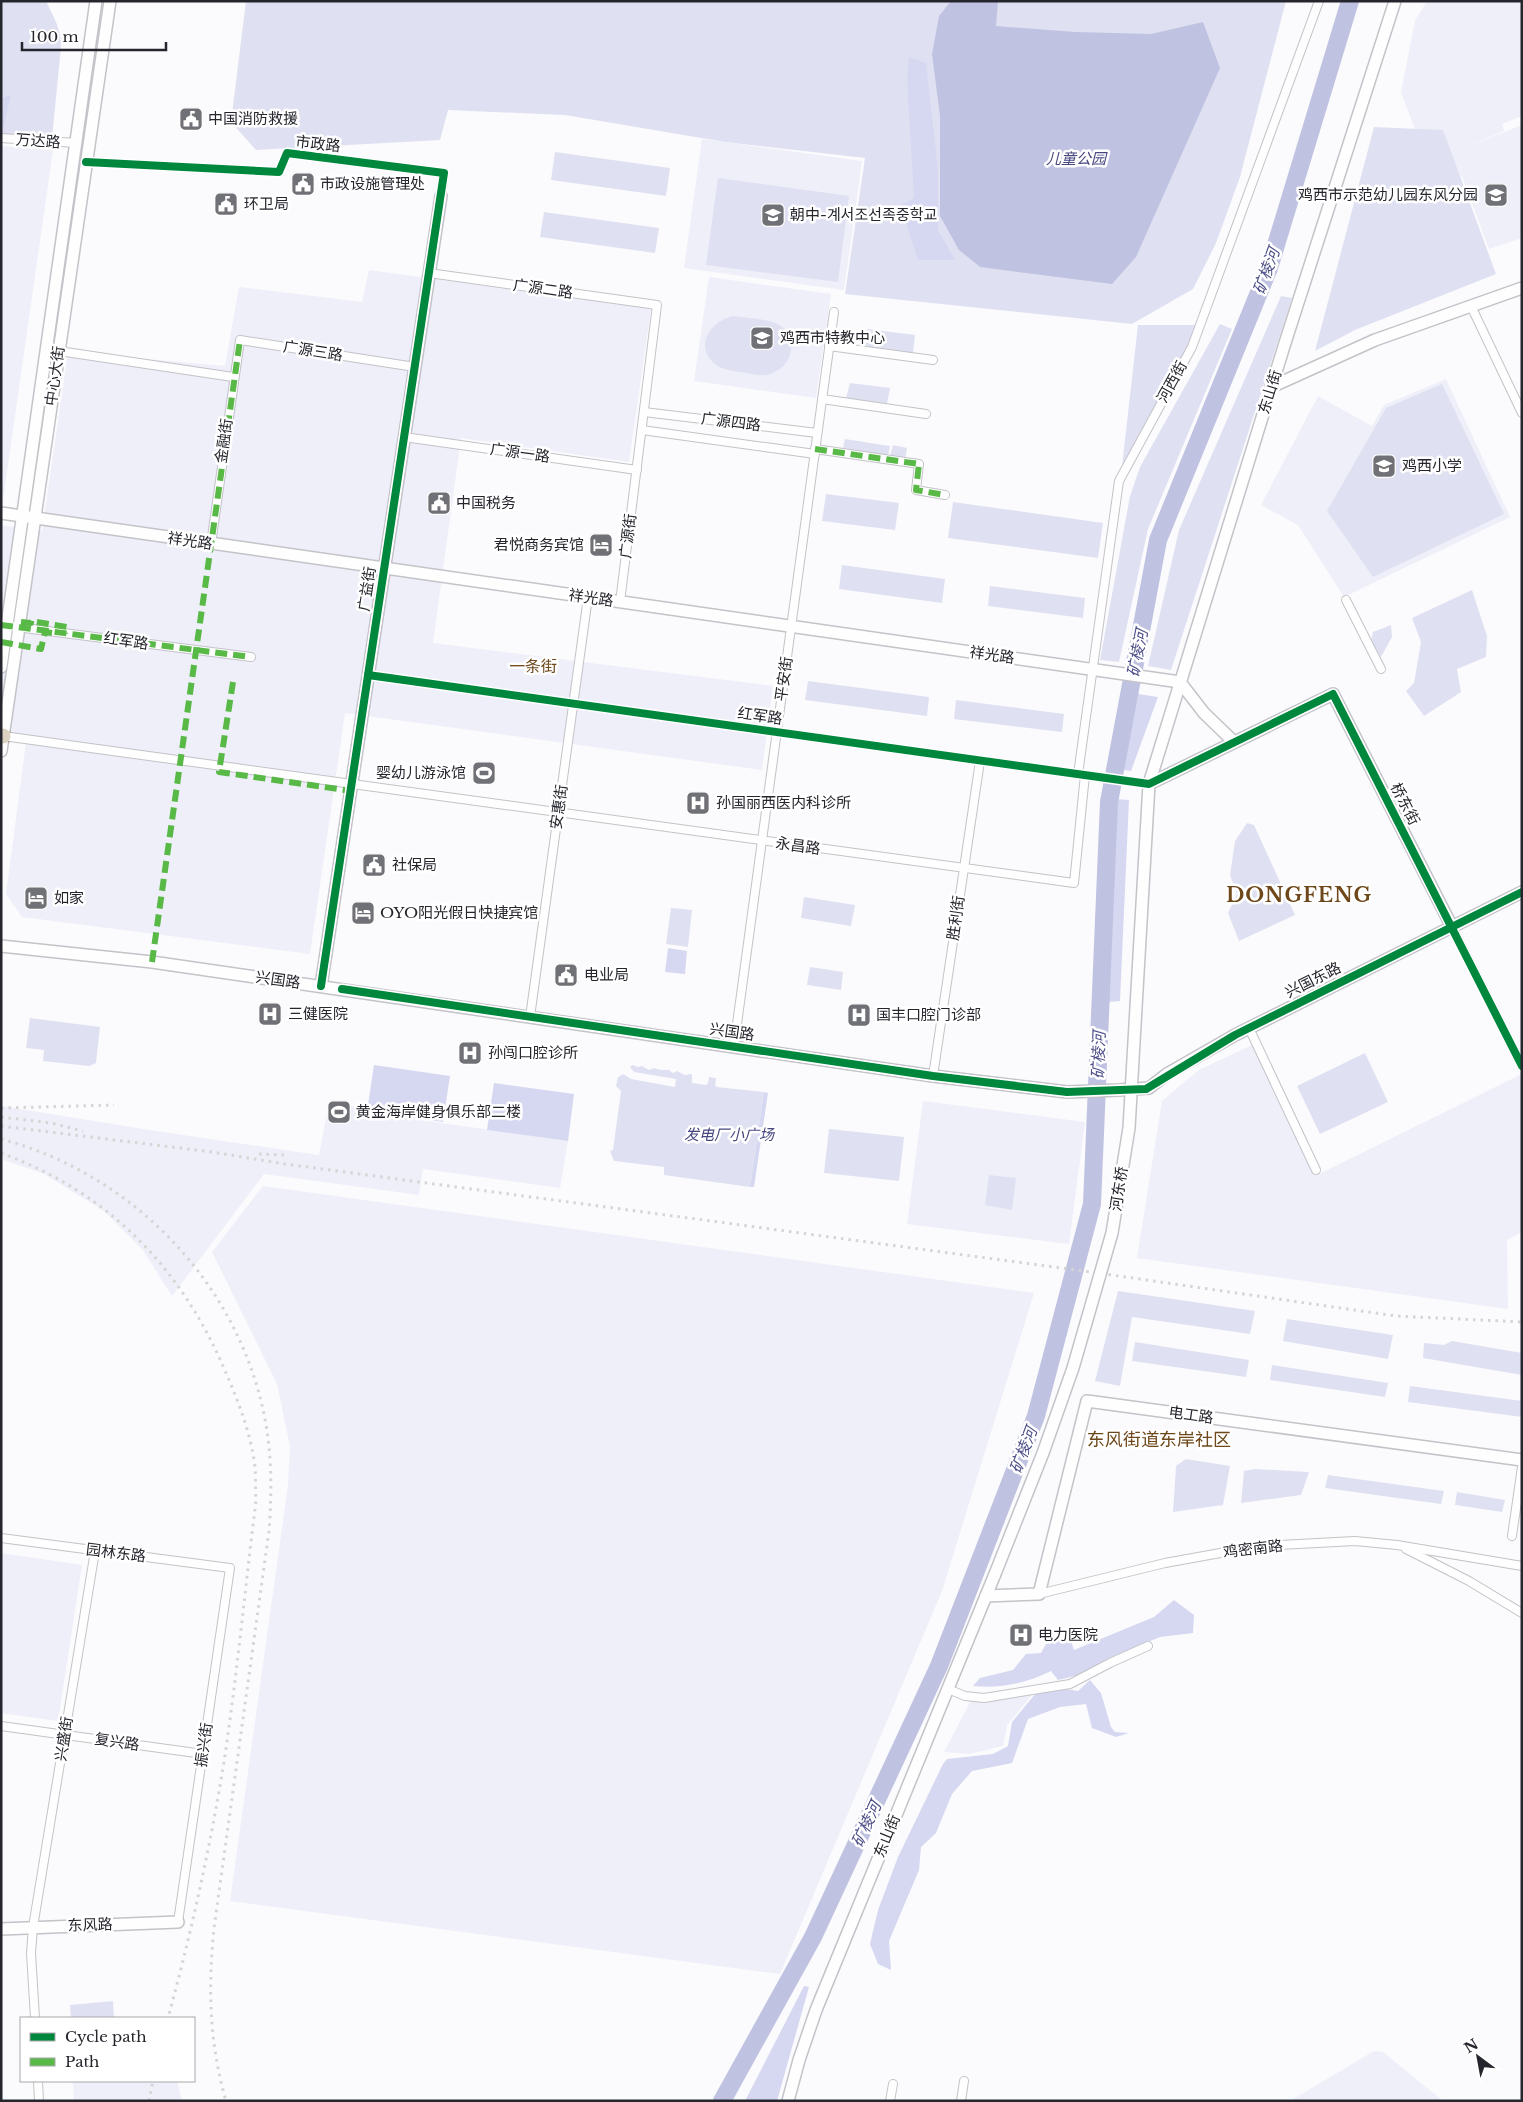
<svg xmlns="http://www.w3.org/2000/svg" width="1523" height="2102" viewBox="0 0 1523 2102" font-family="'Libre Baskerville','Noto Sans SC','Noto Sans KR',serif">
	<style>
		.built { fill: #eeeff9 }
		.green { fill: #dfe1f2 }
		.forest { fill: #d6d8f1 }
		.water { fill: #c0c2e1 }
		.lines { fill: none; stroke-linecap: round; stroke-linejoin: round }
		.river { stroke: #c0c2e1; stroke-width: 18 }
		.street-casing { stroke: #c3c3c8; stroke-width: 10 }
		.secondary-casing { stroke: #c3c3c8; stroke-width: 14 }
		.highway-casing { stroke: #b1a696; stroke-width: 18 }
		.street { stroke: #fefeff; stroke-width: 8 }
		.secondary { stroke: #fefeff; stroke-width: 11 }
		.highway { stroke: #dcd2c2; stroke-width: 15 }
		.rail { stroke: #d5d5d5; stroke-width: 3; stroke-dasharray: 2.5 5; stroke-linecap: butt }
		.secondary-bridge-casing { stroke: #c3c3c8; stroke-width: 14; stroke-linecap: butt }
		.secondary-bridge { stroke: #fefeff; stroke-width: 11 }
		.quiet { stroke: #58b947; stroke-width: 6; stroke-dasharray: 12 6; stroke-linecap: butt }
		.cycleway-casing { stroke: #fff; stroke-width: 11 }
		.cycleway { stroke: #00873e; stroke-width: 8 }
		.labels { text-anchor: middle; stroke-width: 5; stroke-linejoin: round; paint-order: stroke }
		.poi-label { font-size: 15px; fill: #25262d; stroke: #fff; text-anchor: start }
		.street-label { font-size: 15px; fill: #25262d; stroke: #fff }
		.park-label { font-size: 15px; font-style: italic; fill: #484881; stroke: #fff }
		.water-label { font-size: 16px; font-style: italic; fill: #4f508a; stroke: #fff }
		.neighbourhood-label { font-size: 16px; fill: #6e481a; stroke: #fff }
		.quarter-label { font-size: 18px; fill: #6e481a; stroke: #fff }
		.district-label { font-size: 20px; font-weight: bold; letter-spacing: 1px; fill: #6e481a; stroke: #fff }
	</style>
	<rect width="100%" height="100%" fill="#fbfbfd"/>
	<!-- built -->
	<g class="built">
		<path d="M1427 1H1522V116L1502 124 1504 131 1462 149 1522 125V238L1489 249 1462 176 1436 186 1401 92 1415 21Z"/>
		<path d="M702 139 862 161 844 290 684 268Z"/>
		<path d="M1 146 53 150 2 507 1 506Z"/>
		<path d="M369 270 651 309 629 462 461 438 433 643 773 686 762 770 345 713 310 954 22 917 6 894 27 735 1 731V525L42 531 68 352 225 366 239 287 362 302Z"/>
		<path d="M709 277 831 294 816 398 694 381Z"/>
		<path d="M1446 379 1510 517 1344 597 1298 525 1261 505 1318 396 1372 426 1384 405Z"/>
		<path d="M1256 1043 1317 1175 1522 1074V1232L1507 1240 1508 1309 1137 1258 1162 1101 1199 1070Z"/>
		<path d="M923 1101 1085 1122 1069 1244 907 1224Z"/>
		<path d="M329 1103 354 1107 357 1111 568 1141 560 1188 423 1169 419 1195 264 1174 172 1296 142 1249 104 1211 44 1174 1 1159V1106L156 1131 319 1155Z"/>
		<path d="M263 1186 1034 1293 942 1591 780 1974 230 1901 288 1485 290 1446 277 1384 212 1252Z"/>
		<path d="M1 1553 82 1565 58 1721 1 1713Z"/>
		<path d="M975 1693 1032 1695 1007 1725 1003 1746 969 1754 944 1752Z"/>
		<path d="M1374 2051 1383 2052 1443 2101H1290Z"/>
		<path d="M73 2081H177L182 2101H74Z"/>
	</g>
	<!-- green -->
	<g class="green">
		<path d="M1 1H46C53 16 62 30 61 47L52 138 1 134Z"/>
		<path d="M246 1H1286L1240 177 1216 243 1193 289 1132 324 845 294 865 158 725 142 565 115 448 110 440 140 256 150 231 122Z"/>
		<path d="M1374 127 1443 130 1496 274 1355 330 1315 351Z"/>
		<path d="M555 152 670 168 666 196 551 180Z"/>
		<path d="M718 178 849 196 838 282 706 265Z"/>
		<path d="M544 212 659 228 655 253 540 237Z"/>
		<path d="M1281 296 1292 298 1171 670 1148 666 1179 530Z"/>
		<path d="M733 316C746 318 762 318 775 323 800 332 795 367 770 374 763 377 754 374 747 373 736 371 723 371 714 363 694 345 711 321 733 316Z"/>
		<path d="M1220 324 1232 329 1148 529 1119 662 1100 660 1130 496 1140 467Z"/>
		<path d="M1138 325H1196L1188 348 1122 466Z"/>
		<path d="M867 329 915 335 913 353 864 347Z"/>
		<path d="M850 383 890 388 887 404 846 398Z"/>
		<path d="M1442 384 1504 514 1373 577 1327 511 1386 408Z"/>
		<path d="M845 439 890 446 888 456 843 448Z"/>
		<path d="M893 445 907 448 905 459 890 456Z"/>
		<path d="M826 494 899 503 895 530 822 521Z"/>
		<path d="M953 502 1103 523 1098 558 948 538Z"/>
		<path d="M842 565 945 579 942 603 839 589Z"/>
		<path d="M990 586 1085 598 1083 618 988 606Z"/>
		<path d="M1472 590 1487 636 1486 657 1457 669 1461 692 1424 716 1406 691 1414 683 1421 642 1412 618Z"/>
		<path d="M1391 625 1392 637 1381 657 1371 641 1373 632Z"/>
		<path d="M808 681 929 697 927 716 805 700Z"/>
		<path d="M956 700 1064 714 1062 732 954 719Z"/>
		<path d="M1247 823 1254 825 1295 915 1239 941 1228 913 1237 894 1230 875 1235 841Z"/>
		<path d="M804 897 855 905 851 926 801 918Z"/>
		<path d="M671 908 692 910 688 947 666 944Z"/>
		<path d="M810 967 843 972 841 990 807 985Z"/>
		<path d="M30 1018 100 1027 96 1063 89 1066 43 1061 44 1050 26 1048Z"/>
		<path d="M1365 1053 1388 1102 1320 1134 1297 1086Z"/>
		<path d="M633 1065 638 1067 642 1066 649 1070 654 1068 661 1070H669L673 1073 677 1071 685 1075 692 1074V1083L706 1085 708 1083 709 1077 716 1078 715 1085 717 1087 764 1092 750 1187 664 1175V1167L614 1161 610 1151 613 1150 621 1091 616 1086 618 1077 623 1074 631 1079 675 1087 676 1079 634 1072 630 1067Z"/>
		<path d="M829 1129 904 1137 899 1181 824 1173Z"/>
		<path d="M989 1175 1016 1178 1012 1210 985 1205Z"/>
		<path d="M1118 1291 1255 1311 1250 1334 1132 1317 1120 1386 1095 1381Z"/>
		<path d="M1287 1319 1393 1335 1388 1359 1283 1341Z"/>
		<path d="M1452 1341 1522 1353V1375L1423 1358 1424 1343 1444 1345Z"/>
		<path d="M1135 1342 1249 1360 1246 1377 1132 1361Z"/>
		<path d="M1272 1365 1388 1383 1385 1397 1270 1380Z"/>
		<path d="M1410 1386 1522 1401V1417L1408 1402Z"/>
		<path d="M1186 1459 1230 1466 1223 1505 1173 1512 1176 1466Z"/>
		<path d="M1255 1469 1309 1472 1301 1495 1241 1503 1244 1471Z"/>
		<path d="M1328 1475 1444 1491 1441 1504 1325 1488Z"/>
		<path d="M1457 1492 1505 1500 1502 1512 1455 1505Z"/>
		<path d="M113 2001 114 2018H71L70 2005Z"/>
	</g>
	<!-- forest -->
	<g class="forest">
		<path d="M909 57 926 63 938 169V230L955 260H918L900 205 914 198 907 79Z"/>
		<path d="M11 95 1 139V98Z"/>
		<path d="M1138 694 1158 697 1131 771 1123 770Z"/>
		<path d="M1116 799 1129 800 1120 1001 1108 1002Z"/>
		<path d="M668 948 687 951 685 974 665 972Z"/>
		<path d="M374 1065 450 1076 443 1122 367 1111Z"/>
		<path d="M494 1083 574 1094 568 1141 487 1130Z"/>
		<path d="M764 1092 768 1093 754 1187H750Z"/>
		<path d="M1174 1600 1194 1615 1193 1633 1160 1637 1107 1659 1079 1675 1058 1680 1051 1671C1026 1683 1002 1689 973 1686L980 1678 1013 1670 1026 1654 1041 1653 1046 1644 1070 1638 1074 1650 1154 1617Z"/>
		<path d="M1090 1680 1101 1693 1111 1727 1115 1732 1129 1733 1116 1737 1092 1728 1086 1704 1060 1707 1028 1719 1012 1763 972 1771 952 1794 936 1833 921 1847 919 1870 889 1941 891 1970 878 1964 870 1944 878 1910 898 1857 943 1764 947 1759 993 1754 1008 1746 1012 1722 1036 1693 1060 1688 1078 1691Z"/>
		<path d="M804 1986 809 1987 777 2101H745Z"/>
	</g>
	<!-- water -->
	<path class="water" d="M951 1H998L996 26 1075 32 1151 34 1203 22 1220 68 1136 257 1112 284 980 267 959 250 940 216V116L932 54 939 16Z"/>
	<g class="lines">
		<!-- river -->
		<path class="river" d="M722 2101 813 1937 939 1666 1036 1416 1092 1204 1109 802 1158 540 1269 268 1350 1"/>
		<!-- street casing -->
		<g class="street-casing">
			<g id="street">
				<path d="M1 138 76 143"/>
				<path d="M86 162 279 172 287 153 444 173 441 196"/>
				<path d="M429 273 657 305 620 602"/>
				<path d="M1471 306 1522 413"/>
				<path d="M829 346 933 360"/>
				<path d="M59 351 233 377"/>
				<path d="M822 399 926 414"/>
				<path d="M644 412 817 433"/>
				<path d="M642 430 815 454"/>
				<path d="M404 437 637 470"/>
				<path d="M815 449 919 464 916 490 945 495"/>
				<path d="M211 544 240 340 415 367"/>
				<path d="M1346 600 1381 669"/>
				<path d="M1 625 251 657"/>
				<path d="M368 675 1149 784"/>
				<path d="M3 736 1074 883 1085 775"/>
				<path d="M1078 774 1119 481 1192 347 1319 1"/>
				<path d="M1452 927 1522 1066"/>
				<path d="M530 1017 588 597"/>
				<path d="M1249 1028 1316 1170"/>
				<path d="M734 1046 834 312"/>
				<path d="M933 1076 980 761"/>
				<path d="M1512 1536 1522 1467"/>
				<path d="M1 1538 230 1568 178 1922"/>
				<path d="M1406 1549 1469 1581 1522 1613"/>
				<path d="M1039 1594 1165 1563 1259 1546 1355 1541 1397 1545 1522 1566"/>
				<path d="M948 1689 965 1696 984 1698 1070 1684 1110 1663 1148 1646"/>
				<path d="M1 1726 203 1754"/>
				<path d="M35 2018 31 1953 33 1927 95 1551"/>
				<path d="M38 2081 39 2101"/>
				<path d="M890 2101 893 2084"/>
				<path d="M961 2101 964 2081"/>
			</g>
		</g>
		<!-- secondary casing -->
		<g class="secondary-casing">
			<g id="secondary">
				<path d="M1271 387 1375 340 1522 288"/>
				<path d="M1 513 1180 682 1204 713 1234 742"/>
				<path d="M1 667 96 1"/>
				<path d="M1 751 110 1"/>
				<path d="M1149 784 1285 343 1395 1"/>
				<path d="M1149 784 1333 694 1452 927"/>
				<path d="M1 946 152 962 933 1076 1067 1092 1119 1090 1149 1088 1167 1074 1235 1035 1522 892"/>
				<path d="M321 986 441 196"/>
				<path d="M986 1596 1039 1594 1087 1401 1522 1460"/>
				<path d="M1 1929 178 1922"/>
				<path d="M788 2101 799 2060 816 2010 995 1574"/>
			</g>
		</g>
		<!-- highway casing -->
		<g class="highway-casing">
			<path id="highway" d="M1 736H3"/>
		</g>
		<!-- street -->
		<use href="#street" class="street"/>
		<!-- secondary -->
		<use href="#secondary" class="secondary"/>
		<!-- highway -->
		<use href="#highway" class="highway"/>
		<!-- rail -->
		<g class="rail">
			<path d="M1 1108 114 1105"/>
			<path d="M1 1117 51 1123 83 1131"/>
			<path d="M1 1126 212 1152 285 1164 1084 1271 1396 1316 1522 1322"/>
			<path d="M1 1139C132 1174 236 1281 264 1414 272 1453 272 1492 269 1531L214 1928C208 1989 209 2041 226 2101"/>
			<path d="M1 1153C108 1192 182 1268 226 1373 239 1403 251 1434 255 1467 256 1478 255 1490 256 1501 245 1588 237 1676 224 1762 210 1848 191 1934 168 2018"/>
			<path d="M259 1154 285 1155"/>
			<path d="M149 2101 153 2081"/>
		</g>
		<!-- secondary-bridge casing -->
		<g class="secondary-bridge-casing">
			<path id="secondary-bridge" d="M995 1574 1043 1453 1073 1368 1112 1233 1129 1128 1149 784"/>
		</g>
		<!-- secondary-bridge -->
		<use href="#secondary-bridge" class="secondary-bridge"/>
		<!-- quiet -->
		<g class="quiet">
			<path d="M815 449 919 464 916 490 945 495"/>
			<path d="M21 622 31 623V621L67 627 65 633"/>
			<path d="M1 625 251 657"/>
			<path d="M1 642 41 649 45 632 52 633"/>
			<path d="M233 682 219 772 345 790"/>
			<path d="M152 962 240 340"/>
		</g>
		<!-- cycleway casing -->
		<g class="cycleway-casing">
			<g id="cycleway">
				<path d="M86 162 279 172 287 153 444 173 321 986"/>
				<path d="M368 675 1149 784 1333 694 1522 1066"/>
				<path d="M342 989 933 1076 1067 1092 1146 1089 1235 1035 1522 892"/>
			</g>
		</g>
		<!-- cycleway -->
		<use href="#cycleway" class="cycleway"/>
	</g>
	<!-- icons -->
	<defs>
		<g id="civic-square" transform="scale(1.25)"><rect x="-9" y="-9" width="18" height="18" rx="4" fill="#707176" stroke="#fff"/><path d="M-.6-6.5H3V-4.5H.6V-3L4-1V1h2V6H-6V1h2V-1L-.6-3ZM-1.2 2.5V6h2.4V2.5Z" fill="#fff"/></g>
		<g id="school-square" transform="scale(1.25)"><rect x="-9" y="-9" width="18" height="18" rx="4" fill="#707176" stroke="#fff"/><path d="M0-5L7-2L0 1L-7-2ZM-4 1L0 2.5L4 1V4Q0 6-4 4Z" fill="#fff"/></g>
		<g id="hotel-square" transform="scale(1.25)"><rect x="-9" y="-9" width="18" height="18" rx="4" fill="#707176" stroke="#fff"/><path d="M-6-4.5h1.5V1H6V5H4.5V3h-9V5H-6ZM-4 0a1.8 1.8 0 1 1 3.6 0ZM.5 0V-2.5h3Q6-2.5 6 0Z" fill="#fff"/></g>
		<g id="stadium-square" transform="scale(1.25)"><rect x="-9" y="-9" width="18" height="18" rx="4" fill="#707176" stroke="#fff"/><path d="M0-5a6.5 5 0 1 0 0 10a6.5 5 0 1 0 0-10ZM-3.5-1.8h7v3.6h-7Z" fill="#fff"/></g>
		<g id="hospital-square" transform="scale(1.25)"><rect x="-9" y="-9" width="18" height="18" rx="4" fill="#707176" stroke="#fff"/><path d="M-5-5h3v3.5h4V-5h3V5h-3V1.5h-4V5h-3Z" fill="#fff"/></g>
	</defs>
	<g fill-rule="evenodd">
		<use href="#civic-square" x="191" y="119"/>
		<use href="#civic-square" x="303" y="184"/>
		<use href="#school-square" x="1496" y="195"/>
		<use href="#civic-square" x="226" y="204"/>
		<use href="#school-square" x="773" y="215"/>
		<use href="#school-square" x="762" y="338"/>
		<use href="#school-square" x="1384" y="466"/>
		<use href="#civic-square" x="439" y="503"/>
		<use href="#hotel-square" x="601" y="545"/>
		<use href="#stadium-square" x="484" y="773"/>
		<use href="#hospital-square" x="698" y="803"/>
		<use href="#civic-square" x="374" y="865"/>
		<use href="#hotel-square" x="36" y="898"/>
		<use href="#hotel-square" x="363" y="913"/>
		<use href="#civic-square" x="566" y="975"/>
		<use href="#hospital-square" x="270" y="1014"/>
		<use href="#hospital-square" x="859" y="1015"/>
		<use href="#hospital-square" x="470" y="1053"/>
		<use href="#stadium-square" x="339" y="1112"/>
		<use href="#hospital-square" x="1021" y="1635"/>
	</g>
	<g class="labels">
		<!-- poi labels -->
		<g class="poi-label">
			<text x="208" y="124">中国消防救援</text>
			<text x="320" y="189">市政设施管理处</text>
			<text x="1478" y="200" text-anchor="end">鸡西市示范幼儿园东风分园</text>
			<text x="244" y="209">环卫局</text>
			<text x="790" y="220">朝中-계서조선족중학교</text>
			<text x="780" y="343">鸡西市特教中心</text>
			<text x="1402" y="471">鸡西小学</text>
			<text x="456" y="508">中国税务</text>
			<text x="584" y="550" text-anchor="end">君悦商务宾馆</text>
			<text x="466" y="778" text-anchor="end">婴幼儿游泳馆</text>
			<text x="716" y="808">孙国丽西医内科诊所</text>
			<text x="392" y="870">社保局</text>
			<text x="54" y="903">如家</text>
			<text x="380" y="918">OYO阳光假日快捷宾馆</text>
			<text x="584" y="980">电业局</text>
			<text x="288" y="1019">三健医院</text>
			<text x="876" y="1020">国丰口腔门诊部</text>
			<text x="488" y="1058">孙闯口腔诊所</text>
			<text x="356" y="1117">黄金海岸健身俱乐部二楼</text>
			<text x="1038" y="1640">电力医院</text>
		</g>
		<!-- street labels -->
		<g class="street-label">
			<text transform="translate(38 141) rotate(4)" y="5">万达路</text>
			<text transform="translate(318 144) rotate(6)" y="5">市政路</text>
			<text transform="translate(543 289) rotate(8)" y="5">广源二路</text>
			<text transform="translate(313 351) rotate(9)" y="5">广源三路</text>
			<text transform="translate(55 376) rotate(-82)" y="5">中心大街</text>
			<text transform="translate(1172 382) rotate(-61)" y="5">河西街</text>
			<text transform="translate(1270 392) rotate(-73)" y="5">东山街</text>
			<text transform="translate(731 422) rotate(7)" y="5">广源四路</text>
			<text transform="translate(224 441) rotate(-82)" y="5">金融街</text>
			<text transform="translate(520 453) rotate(8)" y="5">广源一路</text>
			<text transform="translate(628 536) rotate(-83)" y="5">广源街</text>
			<text transform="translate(190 541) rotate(8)" y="5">祥光路</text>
			<text transform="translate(367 589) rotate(-81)" y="5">广益街</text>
			<text transform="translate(591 598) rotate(8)" y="5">祥光路</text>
			<text transform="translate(126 641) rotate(8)" y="5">红军路</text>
			<text transform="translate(992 655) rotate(8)" y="5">祥光路</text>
			<text transform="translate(784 679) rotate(-82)" y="5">平安街</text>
			<text transform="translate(760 716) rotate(8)" y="5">红军路</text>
			<text transform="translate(1405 804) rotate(63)" y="5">桥东街</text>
			<text transform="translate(559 807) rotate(-82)" y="5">安惠街</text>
			<text transform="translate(798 846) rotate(8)" y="5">永昌路</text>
			<text transform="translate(956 918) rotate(-82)" y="5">胜利街</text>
			<text transform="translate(278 980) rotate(8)" y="5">兴国路</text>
			<text transform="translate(1313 980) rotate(-27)" y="5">兴国东路</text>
			<text transform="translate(732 1032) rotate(8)" y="5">兴国路</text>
			<text transform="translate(1119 1189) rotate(-81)" y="5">河东桥</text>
			<text transform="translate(1191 1415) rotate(8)" y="5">电工路</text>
			<text transform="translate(1253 1549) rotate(-7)" y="5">鸡密南路</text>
			<text transform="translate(116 1553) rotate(7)" y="5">园林东路</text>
			<text transform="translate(64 1739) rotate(-81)" y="5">兴盛街</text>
			<text transform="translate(117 1742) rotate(8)" y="5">复兴路</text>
			<text transform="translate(204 1745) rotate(-82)" y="5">振兴街</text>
			<text transform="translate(887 1836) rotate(-68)" y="5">东山街</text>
			<text transform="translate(90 1925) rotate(-2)" y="5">东风路</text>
		</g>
		<!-- park labels -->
		<g class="park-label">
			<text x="1076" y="164">儿童公园</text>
			<text x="729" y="1140">发电厂小广场</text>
		</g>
		<!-- water labels -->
		<g class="water-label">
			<text transform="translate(1266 271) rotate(-70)" y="6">矿棱河</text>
			<text transform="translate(1137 653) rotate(-79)" y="6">矿棱河</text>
			<text transform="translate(1098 1055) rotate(-88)" y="6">矿棱河</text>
			<text transform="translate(1023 1450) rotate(-69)" y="6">矿棱河</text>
			<text transform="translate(866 1824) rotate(-65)" y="6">矿棱河</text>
		</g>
		<!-- neighbourhood labels -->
		<g class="neighbourhood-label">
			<text x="533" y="672">一条街</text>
		</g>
		<!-- quarter labels -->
		<g class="quarter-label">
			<text x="1159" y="1446">东风街道东岸社区</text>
		</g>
		<!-- district labels -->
		<g class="district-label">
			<text x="1299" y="902">DONGFENG</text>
		</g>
	</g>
	<!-- border -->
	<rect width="1523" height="2102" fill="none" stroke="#25262d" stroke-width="5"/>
	<!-- legend -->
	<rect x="20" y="2017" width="175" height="65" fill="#ffffff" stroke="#a8a8ab"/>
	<rect x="30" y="2033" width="25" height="8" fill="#00873e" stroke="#a8a8ab"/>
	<text x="65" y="2042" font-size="15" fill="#25262d">Cycle path</text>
	<rect x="30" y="2058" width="25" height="8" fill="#58b947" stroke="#a8a8ab"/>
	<text x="65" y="2067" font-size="15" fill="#25262d">Path</text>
	<!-- north arrow -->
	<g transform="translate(1478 2057) rotate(328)" stroke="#ffffff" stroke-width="4" paint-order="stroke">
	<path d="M0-4L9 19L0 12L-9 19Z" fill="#25262d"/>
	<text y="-8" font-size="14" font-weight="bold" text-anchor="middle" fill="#25262d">N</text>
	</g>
	<!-- scale -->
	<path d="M22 42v8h144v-8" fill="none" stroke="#25262d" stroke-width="2.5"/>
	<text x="30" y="42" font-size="15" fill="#25262d" stroke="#ffffff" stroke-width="4" paint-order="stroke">100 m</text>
</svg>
